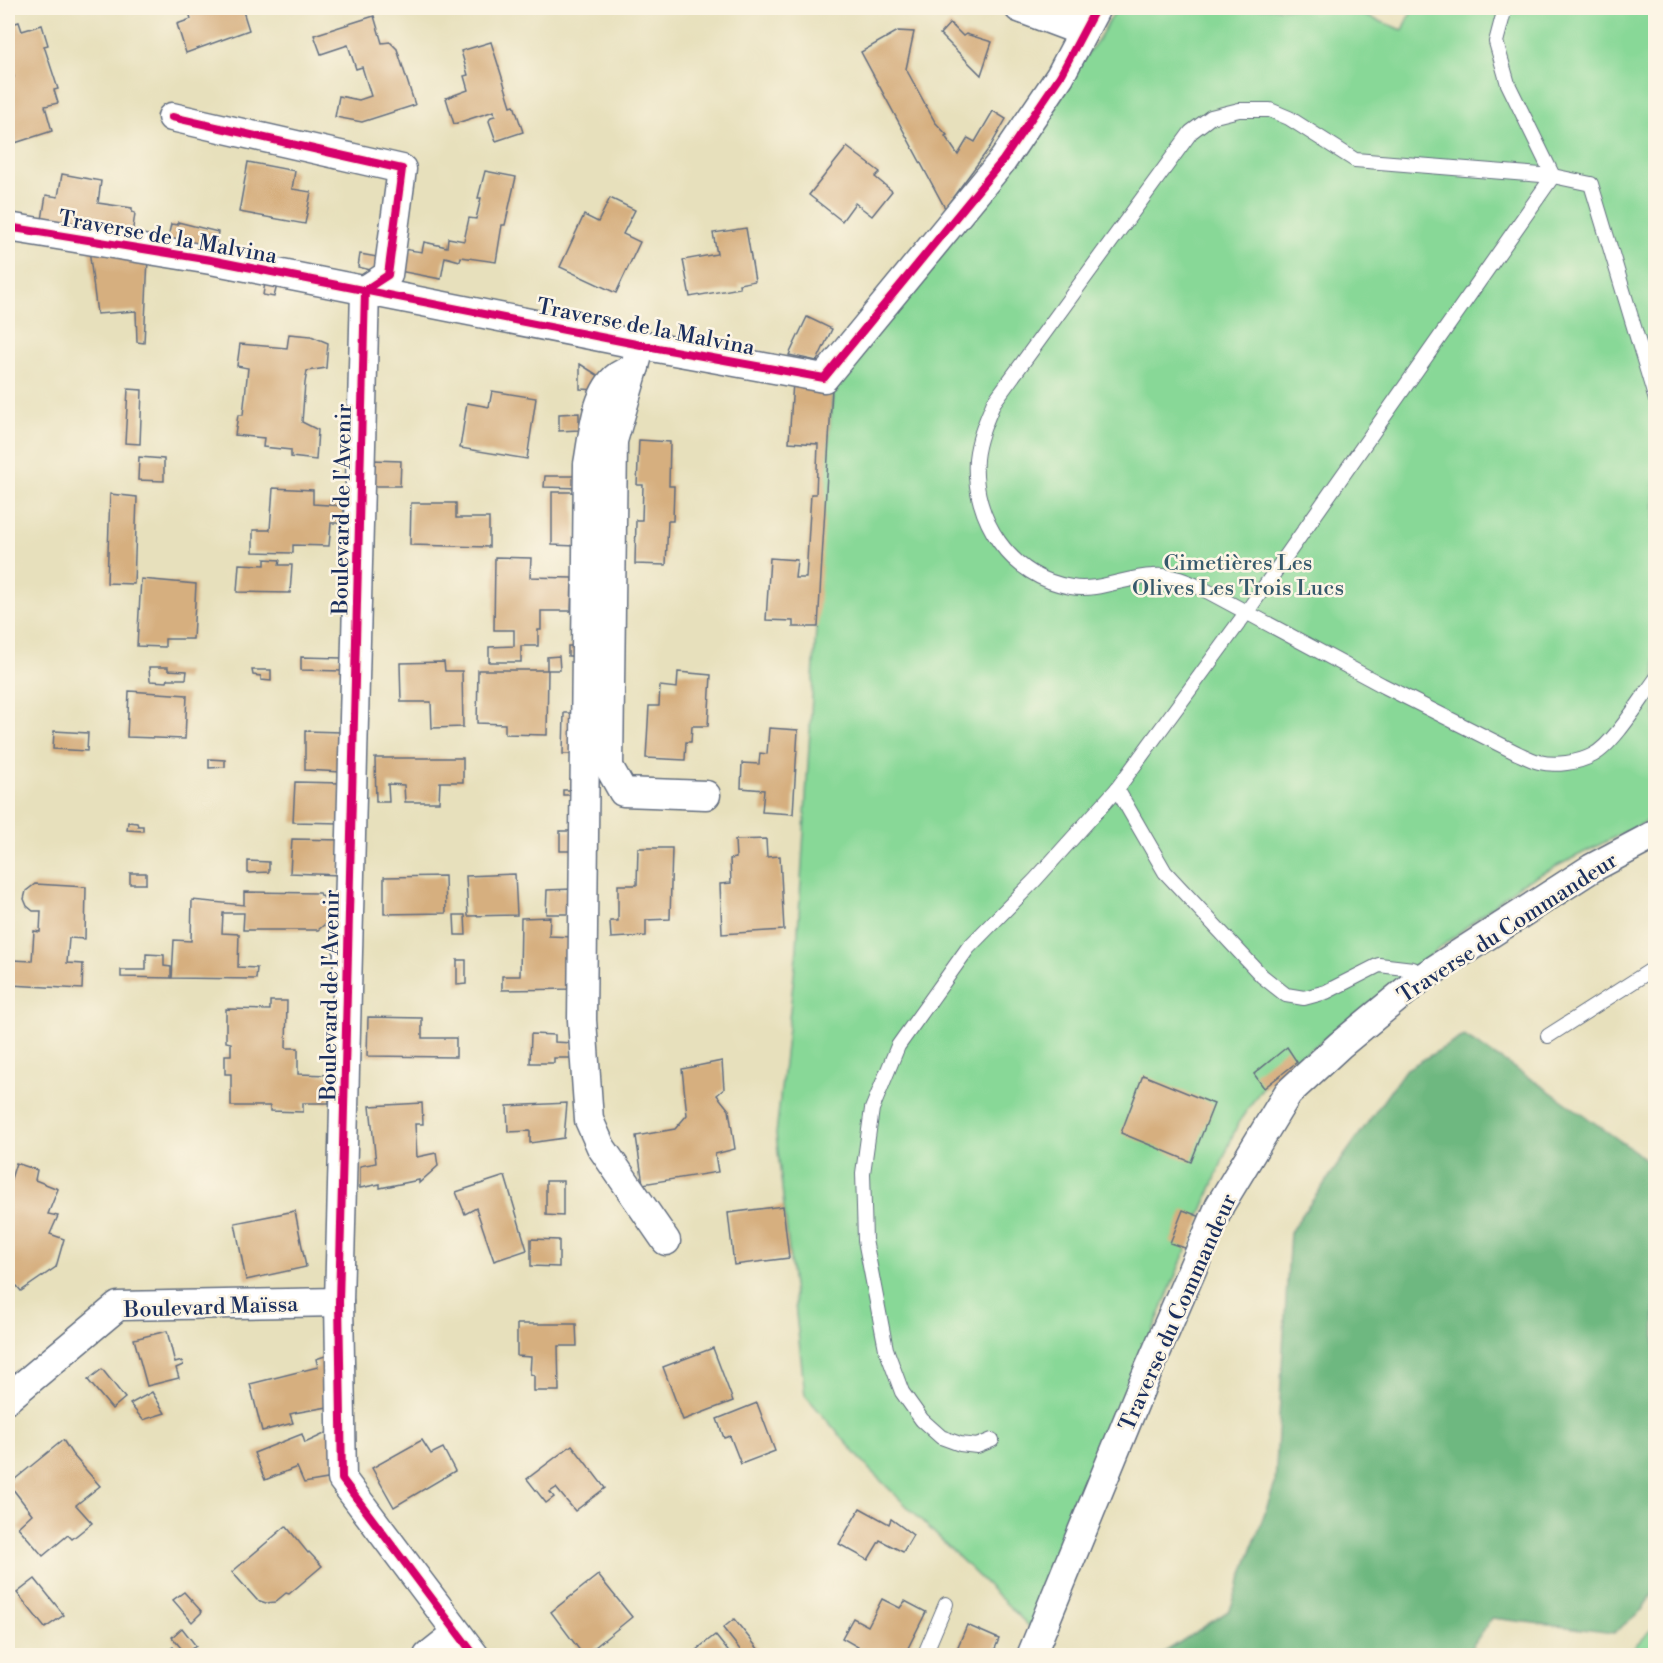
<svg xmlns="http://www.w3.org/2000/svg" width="1663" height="1663" viewBox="0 0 1663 1663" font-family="'Libre Bodoni',serif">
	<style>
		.green { fill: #88d897; stroke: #52847a; stroke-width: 1.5 }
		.forest { fill: #6eb880; stroke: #44746f; stroke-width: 1.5 }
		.building { fill: #d6af7f }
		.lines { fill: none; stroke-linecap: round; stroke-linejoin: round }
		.lane-casing { stroke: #626d7f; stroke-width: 16 }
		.street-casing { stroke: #626d7f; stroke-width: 31 }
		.lane { stroke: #fff; stroke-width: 14 }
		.street { stroke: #fff; stroke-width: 28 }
		.cycleway-casing { stroke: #fcf5e5; stroke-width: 11 }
		.cycleway { stroke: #d6006c; stroke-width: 8 }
		.labels { text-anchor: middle; stroke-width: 5; stroke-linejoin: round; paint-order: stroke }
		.street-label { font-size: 22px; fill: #1b2f5e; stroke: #fcf5e5 }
		.park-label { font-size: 22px; fill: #36596c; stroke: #fcf5e5 }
	</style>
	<rect width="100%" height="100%" fill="#fcf5e5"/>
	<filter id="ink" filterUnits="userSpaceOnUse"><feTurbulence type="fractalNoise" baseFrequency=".0167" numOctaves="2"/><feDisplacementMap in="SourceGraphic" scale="12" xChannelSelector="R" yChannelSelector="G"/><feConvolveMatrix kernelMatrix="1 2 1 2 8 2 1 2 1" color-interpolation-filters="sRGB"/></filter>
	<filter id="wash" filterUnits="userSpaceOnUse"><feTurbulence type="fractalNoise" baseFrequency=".008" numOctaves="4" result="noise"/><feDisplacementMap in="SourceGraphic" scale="24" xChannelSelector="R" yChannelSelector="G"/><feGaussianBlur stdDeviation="1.35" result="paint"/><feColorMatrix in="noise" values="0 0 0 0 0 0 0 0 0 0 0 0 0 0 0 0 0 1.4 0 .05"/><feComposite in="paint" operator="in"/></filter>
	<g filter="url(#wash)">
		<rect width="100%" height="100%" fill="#e7e0bc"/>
		<!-- green -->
		<g class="green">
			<path d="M1117 8H1344L1403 30 1413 8H1655V817L1521 884 1262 1088 1238 1123 1031 1628 870 1470 805 1395 776 1134 797 948 824 495 833 389 1098 40Z"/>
			<path d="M1655 1626V1655H1627Z"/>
		</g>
		<!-- forest -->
		<path class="forest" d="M1464 1036 1545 1088 1636 1152 1655 1169V1591L1643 1609 1614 1633 1492 1618 1466 1655H1160L1230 1610 1275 1484 1290 1232 1405 1070Z"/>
		<g id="blocks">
			<!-- building -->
			<g class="building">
				<path d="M188 8H242L249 30 186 53 177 24 191 19Z"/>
				<path d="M374 16 382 43 390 42 397 49 415 105 362 122 335 117 339 96 359 100 371 96 362 67 356 69 348 45 321 54 314 35Z"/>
				<path d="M19 22 22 31 42 25 48 45 44 46 58 89 54 90 58 103 45 106 52 131 15 143 8 118V79L14 77 8 57V25Z"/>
				<path d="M950 23 963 36 966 34 992 42 981 75 940 34Z"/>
				<path d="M898 31 914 32 906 69 935 122 947 135 945 136 958 155 968 138 975 142 993 111 1006 119 990 147 945 208 861 52Z"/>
				<path d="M491 42 511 106 514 105 523 132 496 141 489 121 491 117 495 116 494 111 454 124 446 98 468 90 464 76 468 75 461 51Z"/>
				<path d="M847 147 880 172 875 177 892 191 872 216 855 203 842 221 809 195Z"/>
				<path d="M248 162 295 171 292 189 311 192 305 224 239 212Z"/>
				<path d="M485 171 516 177 505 225H502L496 262 461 257 460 261 445 257 441 279 399 271 403 249 422 252 424 242 447 247 448 238 464 241 469 218 476 219 481 198H478Z"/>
				<path d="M62 174 101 181 98 203 132 208V212L135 213 132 235 42 220 46 195 58 197Z"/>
				<path d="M610 198 635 210 623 234 640 242 616 293 560 267 584 215 598 222Z"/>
				<path d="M178 222 218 232 214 251 167 242 171 224 178 225Z"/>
				<path d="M746 228 755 281 739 284 740 288 690 297 683 260 717 254 713 233Z"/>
				<path d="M89 249 148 258 144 343 137 342 136 311 97 314Z"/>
				<path d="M360 254 383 258 379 272 358 267Z"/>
				<path d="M265 283 277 285 274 297 263 295Z"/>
				<path d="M807 317 832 329 817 361 789 355Z"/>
				<path d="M289 334 311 336 328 343 326 368 307 371 305 383 302 422 318 430 316 460 291 457V450L263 447 264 438 235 435 238 415H243L248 368 237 366 240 344 287 348Z"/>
				<path d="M580 364 599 376V390L580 389Z"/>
				<path d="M793 382 832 389 818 627H793V621L766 620 770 558 797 560 795 578H806L811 494H816L818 444 789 442Z"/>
				<path d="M128 389 142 390 140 444 125 443Z"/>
				<path d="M492 391 536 398 527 459 460 448 467 403 489 407Z"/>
				<path d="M579 413V430L559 431V414Z"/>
				<path d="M639 440 670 442 669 486H674L673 521H668L666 565 635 564 636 520H642L643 485H637Z"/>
				<path d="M139 457 164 459V481L138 480Z"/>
				<path d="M372 460 401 461 400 486H371Z"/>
				<path d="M545 476H580V488L544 487Z"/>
				<path d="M273 488 313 490V504L344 506V523H331L329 546 293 545V553L253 552V530H270Z"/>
				<path d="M552 492H574L576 546 552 545Z"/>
				<path d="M110 494 137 497 134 584 107 583Z"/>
				<path d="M411 503H456V518H489V547L410 545Z"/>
				<path d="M495 557 531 558 530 577 572 578 571 611H541V630H538V646H521V662H489V647L514 646V630H494Z"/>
				<path d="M265 559 280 560 279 565H292L290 593 237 592 239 564 265 565Z"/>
				<path d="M141 579 196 584 193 639H165V647L137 646Z"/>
				<rect x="568" y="646" width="10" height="10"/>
				<path d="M559 656 560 670H548L547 735 505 734V724L477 723 478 670H547V657Z"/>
				<path d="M301 657 342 658V671L301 670Z"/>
				<path d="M444 662 445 671H462L463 727 432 728 431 702H401L400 663Z"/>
				<path d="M149 667H168V670L187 671 186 679H168L167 682 150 681Z"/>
				<path d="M252 670H271V681L261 680V676L253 675Z"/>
				<path d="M678 672 711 675 708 726H692L691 742H686L685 760 646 758 649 706H659L660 686 677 688Z"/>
				<path d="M129 691 187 695 185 739 127 737Z"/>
				<path d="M564 713H577L576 754H563Z"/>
				<path d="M769 728 798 730 793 814 762 812 764 790 741 788 742 763 759 764 760 753 767 754Z"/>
				<path d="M54 731 88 733 87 751 53 749Z"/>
				<path d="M305 731 341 732V772L305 770Z"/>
				<path d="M375 758H463V782H440L439 802H405L404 785 388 784 389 802H376Z"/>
				<path d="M209 759 225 760V767L209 768Z"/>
				<path d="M571 775 575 795H563V790H570Z"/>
				<path d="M295 782 341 783V823L293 822Z"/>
				<path d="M128 822 137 823 138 826H143V831L127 830Z"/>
				<path d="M560 831H575L574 851H560Z"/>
				<path d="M292 839 341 840 340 875 290 873Z"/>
				<path d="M766 839 767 857 780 856 784 930 722 934 720 884 731 883 730 859 736 858 735 840Z"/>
				<path d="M638 848H672L670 919 646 920V936L611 938 610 921H618V885H637Z"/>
				<path d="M248 861 269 862V872L248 873Z"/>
				<rect x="130" y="873" width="16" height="11"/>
				<path d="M515 874 517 915 468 916 466 876Z"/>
				<path d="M445 876 446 913 384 914V877Z"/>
				<path d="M35 884 86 887 85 939 69 938 67 963 83 964 82 989 11 985 12 960 32 961 34 931 40 932 41 911H33L27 906 24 899 26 891Z"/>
				<path d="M573 889 574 914H546L547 890Z"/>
				<path d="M244 892 319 893 325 899 333 900 332 925H324L318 930H243L244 913H223L222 933 239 934 238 967 257 968 256 979 172 978 174 940 191 941 192 900 244 905Z"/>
				<path d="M454 915H465L466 935H455Z"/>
				<path d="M550 917 549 936 573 937V989L502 990V976H520L521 918Z"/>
				<path d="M146 954 164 955V966L171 967V978L121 977V970H146Z"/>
				<path d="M457 960H466V984L457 985Z"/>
				<path d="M270 1001H287L286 1048H298V1074L329 1075V1103H303V1112L270 1111V1106H231V1074H225V1055H231V1043L226 1042V1009L270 1010Z"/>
				<path d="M368 1017 422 1018V1038H456V1057L367 1056Z"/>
				<path d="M531 1034 555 1035V1042L572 1043V1058H554V1063H530Z"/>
				<path d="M1287 1047 1297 1062 1264 1088 1254 1074Z"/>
				<path d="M722 1061 724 1089 717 1095 729 1110 735 1149 715 1154 718 1172 643 1184 636 1136 675 1129 687 1115 682 1069Z"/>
				<path d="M1143 1075 1214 1104 1191 1162 1121 1133Z"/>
				<path d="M422 1103 423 1124H415L417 1157 436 1153 438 1166 419 1183V1180L380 1188V1184L360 1188V1166L376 1163 370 1106Z"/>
				<path d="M567 1103 564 1138 530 1143V1131L508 1132 507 1106Z"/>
				<path d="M16 1163 37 1170 35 1180 58 1189 48 1214 58 1216 50 1234 64 1239 56 1267 21 1291 17 1286 8 1291V1188Z"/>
				<path d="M505 1176 527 1250 494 1261 476 1208 465 1214 456 1192Z"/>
				<path d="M546 1181H563V1216L546 1215Z"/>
				<path d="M783 1206 789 1258 734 1265 728 1213Z"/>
				<path d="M1183 1210 1201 1217 1188 1249 1170 1243Z"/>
				<path d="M295 1211 306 1267 246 1280 235 1223Z"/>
				<path d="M531 1239 559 1240V1267L531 1266Z"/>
				<path d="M517 1324H576L577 1346H558L559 1391H534V1375L530 1374 531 1357 517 1356Z"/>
				<path d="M167 1331 175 1363 182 1361 183 1365 176 1368 179 1378 147 1386 134 1339Z"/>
				<path d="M713 1348 733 1401 683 1420 663 1367Z"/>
				<path d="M334 1353 333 1406 294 1413 290 1414 293 1423 262 1431 250 1384 318 1367 316 1359Z"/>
				<path d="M102 1369 125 1398 112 1409 88 1380Z"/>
				<path d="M152 1392 165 1413 143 1420 130 1404Z"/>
				<path d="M757 1403 775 1451 741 1464 730 1436 724 1438 717 1419Z"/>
				<path d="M333 1430V1478L304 1483 297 1467 265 1480 254 1453 302 1434 305 1443Z"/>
				<path d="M63 1440 72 1454 100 1486 76 1505 92 1523 72 1539 68 1535 43 1556 18 1527 32 1514 9 1484Z"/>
				<path d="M422 1440 431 1454 443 1448 455 1471 394 1507 372 1468Z"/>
				<path d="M572 1445 605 1488 575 1511 556 1488 550 1492 554 1497 546 1503 527 1479Z"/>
				<path d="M860 1508 889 1524 891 1519 913 1535 903 1552 880 1540 868 1560 839 1544Z"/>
				<path d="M286 1526 308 1553 309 1552 322 1566 289 1594 286 1593 275 1602 266 1603 257 1600 232 1572Z"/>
				<path d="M598 1575 632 1617 584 1656 551 1612Z"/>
				<path d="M35 1579 64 1615 45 1628 17 1593Z"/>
				<path d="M184 1592 202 1612 192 1622 173 1600Z"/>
				<path d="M882 1599 900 1608 905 1601 926 1612 904 1656H854L858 1647 842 1638 853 1618 868 1626Z"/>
				<path d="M734 1619 759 1650 763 1655 745 1656 723 1628Z"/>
				<path d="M967 1625 999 1639 992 1656H954Z"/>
				<path d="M182 1628 196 1646 185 1653 172 1637Z"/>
				<path d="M715 1635 732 1656H689L701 1646Z"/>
				<path d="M173 1647 179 1656H159Z"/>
			</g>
		</g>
	</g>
	<g filter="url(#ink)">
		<use href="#blocks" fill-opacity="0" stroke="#626d7f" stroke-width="1.5"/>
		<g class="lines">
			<!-- lane casing -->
			<g class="lane-casing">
				<g id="lane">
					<path d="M1505 8 1496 42 1508 84 1553 176"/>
					<path d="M1656 400 1591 184 1553 176 1355 160 1289 118 1270 110H1239L1211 117 1191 132 994 402C986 421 978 439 976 459 972 519 1010 577 1071 587 1098 592 1125 577 1153 576 1171 574 1189 582 1205 590L1382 685 1517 753C1524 756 1531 760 1539 762 1555 766 1578 763 1593 755 1614 744 1641 699 1656 679"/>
					<path d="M1420 979 1413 969 1379 965 1326 992 1304 998 1286 995 1262 976 1165 872 1117 789 1246 613 1553 176"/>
					<path d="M1548 1036 1656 967"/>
					<path d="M992 1440 977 1446 960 1444 941 1437 922 1420 902 1392 886 1349 865 1240 863 1173 872 1109 898 1046 968 948 1035 880 1117 789"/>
					<path d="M924 1656 946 1604"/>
				</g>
			</g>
			<!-- street casing -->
			<g class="street-casing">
				<g id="street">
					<path d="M1019 8 1083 32"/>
					<path d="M172 117 402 169 388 275 365 290 339 1302 342 1479 475 1656"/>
					<path d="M8 227 211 260 641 345 824 378 1003 160 1060 76 1096 8"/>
					<path d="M637 359 613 441 609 767 623 792 706 795"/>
					<path d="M635 367C629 370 623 373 618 376 595 393 593 438 588 464L582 1020 589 1120 601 1147 666 1241"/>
					<path d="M8 1398 118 1306 339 1302"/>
					<path d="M428 1656 457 1633"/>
					<path d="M1031 1656 1142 1385 1220 1205 1288 1093 1340 1045 1420 979 1592 868 1656 834"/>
				</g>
			</g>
			<!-- lane -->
			<use href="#lane" class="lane"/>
			<!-- street -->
			<use href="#street" class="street"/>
			<!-- cycleway casing -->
			<g class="cycleway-casing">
				<g id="cycleway">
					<path d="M172 117 402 169 388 275 365 290 339 1302 342 1479 475 1656"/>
					<path d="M8 227 211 260 641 345 824 378 1003 160 1060 76 1096 8"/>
				</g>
			</g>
			<!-- cycleway -->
			<use href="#cycleway" class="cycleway"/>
		</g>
	</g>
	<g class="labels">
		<!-- street labels -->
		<g class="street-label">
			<text transform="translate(168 236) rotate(10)" y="8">Traverse de la Malvina</text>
			<text transform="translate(646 326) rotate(11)" y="8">Traverse de la Malvina</text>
			<text transform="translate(341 509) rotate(-89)" y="8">Boulevard de l'Avenir</text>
			<text transform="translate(1507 927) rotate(-33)" y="8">Traverse du Commandeur</text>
			<text transform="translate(329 995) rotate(-89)" y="8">Boulevard de l'Avenir</text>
			<text transform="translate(211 1306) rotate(-2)" y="8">Boulevard Maïssa</text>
			<text transform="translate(1177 1312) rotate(-66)" y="8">Traverse du Commandeur</text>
		</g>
		<!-- park labels -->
		<g class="park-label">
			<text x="1238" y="570">Cimetières Les<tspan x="1238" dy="25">Olives Les Trois Lucs</tspan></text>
		</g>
	</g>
	<!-- margin -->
	<rect width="1663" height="1663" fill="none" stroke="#fcf5e5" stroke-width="30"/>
</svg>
